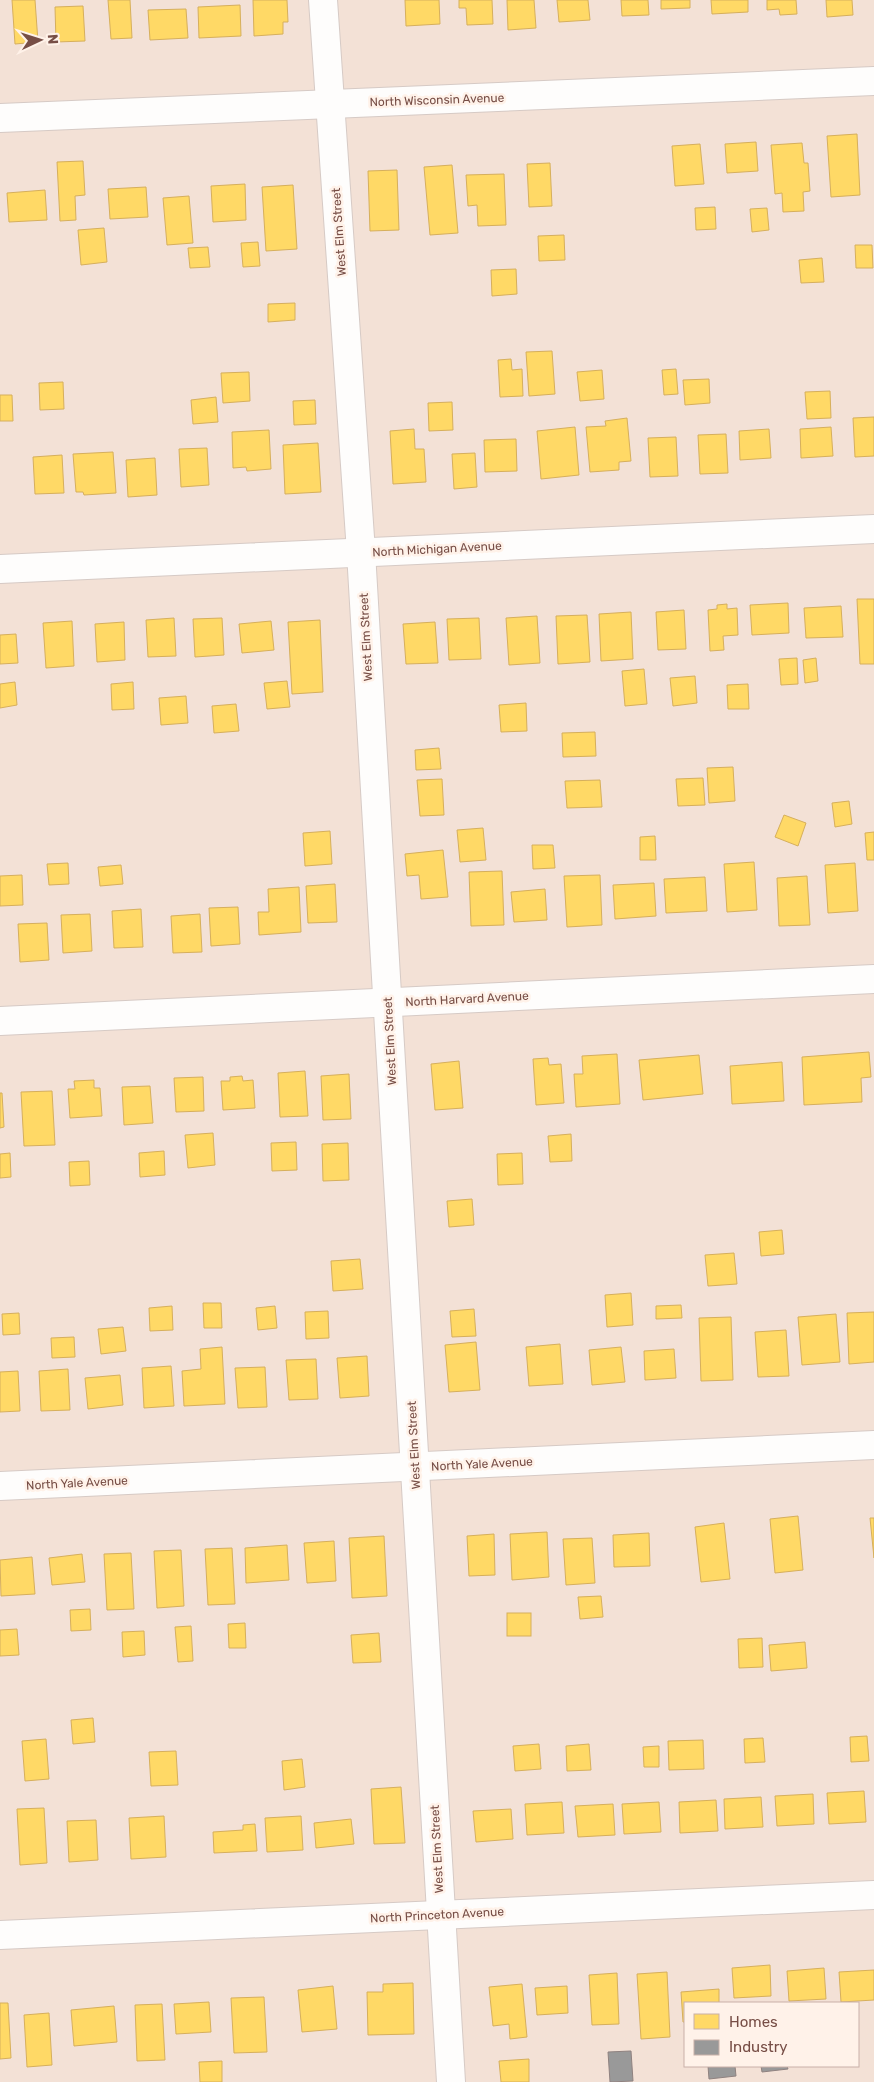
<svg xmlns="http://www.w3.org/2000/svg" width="874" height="2082" viewBox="0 0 874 2082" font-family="Rubik,sans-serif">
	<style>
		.residential { fill: #f3e1d6; fill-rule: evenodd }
		.homes { fill: #ffd966; stroke: #d6af5c }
		.industry { fill: #999; stroke: #8f8280 }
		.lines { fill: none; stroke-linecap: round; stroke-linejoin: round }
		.minor-casing { stroke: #d6cac5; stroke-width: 30 }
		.minor { stroke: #fefdfc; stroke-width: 28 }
		.labels { text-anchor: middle; stroke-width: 5; stroke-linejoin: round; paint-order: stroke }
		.street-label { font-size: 12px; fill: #774e46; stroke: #fff2e9 }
	</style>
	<rect width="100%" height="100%" fill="#f8efe8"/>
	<!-- residential -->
	<path class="residential" d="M0 0H874V2082H0ZM685 2003H858V2066H685Z"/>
	<!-- homes -->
	<g class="homes">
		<path d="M12 0H35L38 42 15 44Z"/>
		<path d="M108 0H130L132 38 111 39Z"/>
		<path d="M253 0H287L288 22H283V34L254 36Z"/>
		<path d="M405 0H439L440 24 406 26Z"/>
		<path d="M459 0H492L493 24 467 25 466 8H459Z"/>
		<path d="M507 0H534L536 28 508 30Z"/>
		<path d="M557 0H588L590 20 559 22Z"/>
		<path d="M621 0H648L649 15 622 16Z"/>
		<path d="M661 0H690V8L661 9Z"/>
		<path d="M711 0H748V12L712 14Z"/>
		<path d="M767 0H796L797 14 780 15 779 9 767 10Z"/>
		<path d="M826 0H852L853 15 827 17Z"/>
		<path d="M240 5 241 36 199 38 198 7Z"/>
		<path d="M83 6 85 41 56 42 55 7Z"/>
		<path d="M186 9 188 38 150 40 148 10Z"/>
		<path d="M857 134 860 195 831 197 827 136Z"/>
		<path d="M756 142 758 171 727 173 725 144Z"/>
		<path d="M802 143 804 163H808L810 191 803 192 804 211 783 212 782 193 775 194 771 145Z"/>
		<path d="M700 144 704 184 675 186 672 146Z"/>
		<path d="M83 161 85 195 75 196 76 220 60 221 57 162Z"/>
		<path d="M550 163 552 206 529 207 527 164Z"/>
		<path d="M452 165 458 233 430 235 424 167Z"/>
		<path d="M397 170 399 230 370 231 368 171Z"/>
		<path d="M504 174 506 225 478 226 477 205 468 206 466 175Z"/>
		<path d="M245 184 246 220 213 222 211 186Z"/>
		<path d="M293 185 297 249 266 251 262 187Z"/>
		<path d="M146 187 148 217 110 219 108 189Z"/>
		<path d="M45 190 47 220 9 222 7 193Z"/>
		<path d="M189 196 193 243 167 245 163 198Z"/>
		<path d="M715 207 716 229 696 230 695 208Z"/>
		<path d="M767 208 769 230 752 232 750 209Z"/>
		<path d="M104 228 107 262 81 265 78 230Z"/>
		<path d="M564 235 565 260 539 261 538 236Z"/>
		<path d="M258 242 260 266 243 267 241 243Z"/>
		<path d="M855 245H872L873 268H856Z"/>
		<path d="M208 247 210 267 190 268 188 248Z"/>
		<path d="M822 258 824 282 801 283 799 260Z"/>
		<path d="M516 269 517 294 492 296 491 270Z"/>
		<path d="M295 303V320L268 322V304Z"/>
		<path d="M552 351 555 394 529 396 526 352Z"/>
		<path d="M511 359 512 370 522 369 523 396 500 397 498 360Z"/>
		<path d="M676 369 678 394 664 395 662 370Z"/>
		<path d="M602 370 604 399 580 401 577 372Z"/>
		<path d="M249 372 250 401 223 403 221 373Z"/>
		<path d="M709 379 710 403 685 405 683 380Z"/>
		<path d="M63 382 64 409 40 410 39 383Z"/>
		<path d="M830 391 831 418 807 419 805 392Z"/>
		<path d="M0 395H12L13 421H0Z"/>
		<path d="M216 397 218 422 193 424 191 400Z"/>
		<path d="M315 400 316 424 294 425 293 401Z"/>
		<path d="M452 402 453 430 429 431 428 403Z"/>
		<path d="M874 417V456L855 457 853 418Z"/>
		<path d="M627 418 631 461 619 462V470L590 472 586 427 606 426 605 421Z"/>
		<path d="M575 427 579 475 541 479 537 431Z"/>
		<path d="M831 427 833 456 801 458 800 429Z"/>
		<path d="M414 429 415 449H424L426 482 393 484 390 431Z"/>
		<path d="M769 429 771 458 740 460 739 431Z"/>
		<path d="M269 430 271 469 247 471 246 467 233 468 232 432Z"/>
		<path d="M726 434 728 473 700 474 698 435Z"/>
		<path d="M676 437 678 476 650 477 648 438Z"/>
		<path d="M516 439 517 471 485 472 484 440Z"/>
		<path d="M318 443 321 492 285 494 283 445Z"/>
		<path d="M207 448 209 485 181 487 179 449Z"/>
		<path d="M113 452 116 493 84 495 83 492H76L73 454Z"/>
		<path d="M475 453 477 487 454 489 452 454Z"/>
		<path d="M62 455 64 493 35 494 33 457Z"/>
		<path d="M155 458 157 495 128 497 126 460Z"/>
		<path d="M857 599H874V664H860Z"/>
		<path d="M788 603 789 633 752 635 750 605Z"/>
		<path d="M727 604V609L737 608 738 635 723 636 724 650 710 651 708 610 717 609V605Z"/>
		<path d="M841 606 843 637 806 638 804 608Z"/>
		<path d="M684 610 686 649 658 650 656 612Z"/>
		<path d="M631 612 633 659 601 661 599 614Z"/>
		<path d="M587 615 590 662 558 664 556 616Z"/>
		<path d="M537 616 540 663 509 665 506 618Z"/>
		<path d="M174 618 176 656 148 657 146 620Z"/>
		<path d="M222 618 224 655 195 657 193 619Z"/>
		<path d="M479 618 481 659 449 660 447 619Z"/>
		<path d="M320 620 323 692 292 694 288 622Z"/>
		<path d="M72 621 74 666 46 668 43 623Z"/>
		<path d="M271 621 274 650 242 653 239 624Z"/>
		<path d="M124 622 125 660 97 662 95 624Z"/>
		<path d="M435 622 438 663 406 664 403 624Z"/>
		<path d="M16 634 18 663 0 664V635Z"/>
		<path d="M797 658 798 684 781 685 779 659Z"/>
		<path d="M816 658 818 681 805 683 803 660Z"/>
		<path d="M644 669 647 704 625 706 622 671Z"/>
		<path d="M695 676 697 703 673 706 670 678Z"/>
		<path d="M287 681 290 707 267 709 264 683Z"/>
		<path d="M15 682 17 705 0 708V684Z"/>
		<path d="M133 682 134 709 112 710 111 684Z"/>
		<path d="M748 684 749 709H728L727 685Z"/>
		<path d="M186 696 188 723 161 725 159 698Z"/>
		<path d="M526 703 527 731 501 732 499 705Z"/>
		<path d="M236 704 239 731 214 733 212 706Z"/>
		<path d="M595 732 596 756 563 757 562 733Z"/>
		<path d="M439 748 441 769 416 770 415 750Z"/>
		<path d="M733 767 735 801 709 803 707 768Z"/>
		<path d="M703 778 705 805 678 806 676 779Z"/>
		<path d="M442 779 444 815 420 816 417 780Z"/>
		<path d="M600 780 602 807 567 808 565 781Z"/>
		<path d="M849 801 852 824 835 827 832 803Z"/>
		<path d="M784 815 806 823 798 846 775 837Z"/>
		<path d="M483 828 486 860 460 862 457 830Z"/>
		<path d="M330 831 332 864 305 866 303 833Z"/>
		<path d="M874 832V860H867L865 833Z"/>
		<path d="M655 836 656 860H640V837Z"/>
		<path d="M532 845H553L555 868 533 869Z"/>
		<path d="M443 850 448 897 421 899 419 875 407 876 405 854Z"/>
		<path d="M754 862 757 910 727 912 724 864Z"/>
		<path d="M68 863 69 884 49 885 47 864Z"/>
		<path d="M855 863 858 911 828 913 825 865Z"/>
		<path d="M121 865 123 884 100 886 98 867Z"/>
		<path d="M502 871 504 925 471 926 469 872Z"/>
		<path d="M22 875 23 905 0 906V876Z"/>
		<path d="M600 875 602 925 567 927 564 876Z"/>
		<path d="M807 876 810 925 779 926 777 878Z"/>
		<path d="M705 877 707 911 666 913 664 879Z"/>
		<path d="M654 883 656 916 615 919 613 885Z"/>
		<path d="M335 884 337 922 308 923 306 886Z"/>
		<path d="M299 887 301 932 259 935 258 912H269L268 889Z"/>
		<path d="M545 889 547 920 514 922 511 892Z"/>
		<path d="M238 907 240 944 211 946 209 908Z"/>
		<path d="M141 909 143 947 114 948 112 911Z"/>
		<path d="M90 914 92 951 63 953 61 915Z"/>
		<path d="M200 914 202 952 173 953 171 916Z"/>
		<path d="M47 923 49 960 20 962 18 924Z"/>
		<path d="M869 1052 871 1077 861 1078 862 1102 804 1105 802 1057Z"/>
		<path d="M617 1054 620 1104 576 1107 574 1074H583L582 1056Z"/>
		<path d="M699 1055 703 1094 643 1100 639 1060Z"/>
		<path d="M548 1058 549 1065 561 1064 564 1103 536 1105 533 1059Z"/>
		<path d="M459 1061 463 1108 435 1110 431 1064Z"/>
		<path d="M782 1062 784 1101 732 1104 730 1066Z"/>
		<path d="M305 1071 308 1116 280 1117 278 1073Z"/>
		<path d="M349 1074 351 1119 323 1120 321 1076Z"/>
		<path d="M242 1076 243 1081 253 1080 255 1108 223 1110 221 1081H230V1077Z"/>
		<path d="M203 1077 204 1111 176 1112 174 1078Z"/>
		<path d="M94 1080V1088H100L102 1116 70 1118 68 1089H75L74 1081Z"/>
		<path d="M150 1086 153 1123 124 1125 122 1087Z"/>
		<path d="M52 1091 55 1145 24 1146 21 1092Z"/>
		<path d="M0 1093H2L4 1127 0 1128Z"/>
		<path d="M213 1133 215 1165 188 1168 185 1135Z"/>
		<path d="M571 1134 572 1161 550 1162 548 1136Z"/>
		<path d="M296 1142 297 1170 272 1171 271 1143Z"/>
		<path d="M348 1143 349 1180 323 1181 322 1144Z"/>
		<path d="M164 1151 165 1175 140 1177 139 1153Z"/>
		<path d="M10 1153 11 1177 0 1178V1154Z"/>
		<path d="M522 1153 523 1184 498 1185 497 1154Z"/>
		<path d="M89 1161 90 1185 70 1186 69 1162Z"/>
		<path d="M472 1199 474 1225 449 1227 447 1201Z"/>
		<path d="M782 1230 784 1254 761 1256 759 1232Z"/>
		<path d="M734 1253 737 1284 708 1286 705 1255Z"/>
		<path d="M360 1259 363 1289 333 1291 331 1261Z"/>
		<path d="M631 1293 633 1325 607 1327 605 1295Z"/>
		<path d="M203 1303H221L222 1328H204Z"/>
		<path d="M681 1305 682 1318 656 1319V1306Z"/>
		<path d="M172 1306 173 1330 150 1331 149 1308Z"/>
		<path d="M275 1306 277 1328 258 1330 256 1308Z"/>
		<path d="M474 1309 476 1336 452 1337 450 1311Z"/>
		<path d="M328 1311 329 1338 306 1339 305 1312Z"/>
		<path d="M874 1312V1362L849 1364 847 1313Z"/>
		<path d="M19 1313 20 1334 3 1335 2 1314Z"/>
		<path d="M836 1314 840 1362 802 1365 798 1317Z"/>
		<path d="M731 1317 733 1380 701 1381 699 1318Z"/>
		<path d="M123 1327 126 1351 101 1354 98 1329Z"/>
		<path d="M786 1330 789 1376 758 1377 755 1332Z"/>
		<path d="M74 1337 75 1357 52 1358 51 1338Z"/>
		<path d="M476 1342 480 1390 449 1392 445 1345Z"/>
		<path d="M560 1344 563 1384 529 1386 526 1347Z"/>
		<path d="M222 1347 225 1404 184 1406 182 1371 201 1369 200 1349Z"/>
		<path d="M621 1347 625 1382 592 1385 589 1350Z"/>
		<path d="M674 1349 676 1378 645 1380 644 1351Z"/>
		<path d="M367 1356 369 1396 340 1398 337 1358Z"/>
		<path d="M316 1359 318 1399 289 1400 286 1360Z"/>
		<path d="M171 1366 174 1406 144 1408 142 1368Z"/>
		<path d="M265 1367 267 1407 238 1408 235 1368Z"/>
		<path d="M68 1369 70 1410 41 1411 39 1371Z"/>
		<path d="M18 1371 20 1411 0 1412V1372Z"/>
		<path d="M120 1375 123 1405 88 1409 85 1378Z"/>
		<path d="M798 1516 803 1570 775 1573 770 1519Z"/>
		<path d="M870 1518H874V1558Z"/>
		<path d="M724 1523 730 1579 701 1582 695 1527Z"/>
		<path d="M547 1532 549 1577 512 1580 510 1534Z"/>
		<path d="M649 1533 650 1566 614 1567 613 1535Z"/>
		<path d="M494 1534 495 1575 469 1576 467 1536Z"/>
		<path d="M384 1536 387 1596 352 1598 349 1538Z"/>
		<path d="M592 1538 595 1583 566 1585 563 1539Z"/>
		<path d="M334 1541 336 1581 307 1583 304 1543Z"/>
		<path d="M287 1545 289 1580 246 1583 245 1548Z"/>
		<path d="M232 1548 235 1604 208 1605 205 1549Z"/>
		<path d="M181 1550 184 1606 157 1608 154 1551Z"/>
		<path d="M131 1553 134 1609 107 1610 104 1554Z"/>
		<path d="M82 1554 85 1582 52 1585 49 1558Z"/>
		<path d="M32 1557 35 1594 1 1596 0 1560Z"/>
		<path d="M601 1596 603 1617 580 1619 578 1597Z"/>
		<path d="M90 1609 91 1630 71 1631 70 1610Z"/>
		<rect x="507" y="1613" width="24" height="23"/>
		<path d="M245 1623 246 1648H229L228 1624Z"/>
		<path d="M191 1626 193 1661 178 1662 175 1627Z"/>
		<path d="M17 1629 19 1655 0 1656V1630Z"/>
		<path d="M144 1631 145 1655 123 1657 122 1632Z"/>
		<path d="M379 1633 381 1662 353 1663 351 1635Z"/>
		<path d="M762 1638 763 1667 739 1668 738 1639Z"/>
		<path d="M805 1642 807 1668 771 1671 769 1645Z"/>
		<path d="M93 1718 95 1742 73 1744 71 1720Z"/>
		<path d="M867 1736 869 1761 851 1762 850 1737Z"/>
		<path d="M763 1738 765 1762 745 1763 744 1739Z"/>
		<path d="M46 1739 49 1779 25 1781 22 1741Z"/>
		<path d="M703 1740 704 1769 669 1770 668 1741Z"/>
		<path d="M539 1744 541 1769 515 1771 513 1746Z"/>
		<path d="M589 1744 591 1770 567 1771 566 1746Z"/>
		<path d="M659 1746V1767H644L643 1747Z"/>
		<path d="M176 1751 178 1785 151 1786 149 1752Z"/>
		<path d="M302 1759 305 1787 284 1790 282 1761Z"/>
		<path d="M401 1787 405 1843 374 1844 371 1789Z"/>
		<path d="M864 1791 866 1822 829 1824 827 1793Z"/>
		<path d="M813 1794 814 1824 777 1826 775 1796Z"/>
		<path d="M761 1797 763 1827 725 1829 724 1799Z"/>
		<path d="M716 1800 718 1831 680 1833 679 1802Z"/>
		<path d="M562 1802 564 1833 527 1835 525 1804Z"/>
		<path d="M659 1802 661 1832 624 1834 622 1804Z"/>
		<path d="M613 1804 615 1835 578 1837 575 1806Z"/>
		<path d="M44 1808 47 1863 20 1865 17 1809Z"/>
		<path d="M511 1809 513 1839 476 1842 473 1811Z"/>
		<path d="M164 1816 166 1857 131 1859 129 1818Z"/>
		<path d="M301 1816 303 1850 267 1852 265 1818Z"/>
		<path d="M351 1819 354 1844 316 1848 314 1823Z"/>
		<path d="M96 1820 98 1860 69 1862 67 1821Z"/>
		<path d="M255 1824 257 1851 214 1853 213 1832 243 1830V1825Z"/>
		<path d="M770 1965 771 1996 734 1998 732 1968Z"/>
		<path d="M824 1968 826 1999 789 2001 787 1971Z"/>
		<path d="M874 1970V2000L841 2002 839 1972Z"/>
		<path d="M667 1972 670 2037 641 2039 637 1974Z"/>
		<path d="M617 1973 619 2024 592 2025 589 1975Z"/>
		<path d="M413 1983 414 2034 368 2035 367 1992H383V1984Z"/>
		<path d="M522 1984 527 2037 510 2039 509 2024 493 2026 489 1987Z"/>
		<path d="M333 1986 337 2029 302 2032 298 1990Z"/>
		<path d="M567 1986 568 2013 537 2015 535 1988Z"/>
		<path d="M719 1989V2003H685V2022H683L681 1992Z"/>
		<path d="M264 1997 267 2052 234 2053 231 1998Z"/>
		<path d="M209 2002 211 2032 176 2034 174 2004Z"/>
		<path d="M0 2003H8L11 2058 0 2059Z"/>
		<path d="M162 2004 165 2060 137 2061 135 2005Z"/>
		<path d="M114 2006 117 2042 74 2046 71 2010Z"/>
		<path d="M49 2013 52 2065 27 2067 24 2015Z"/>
		<path d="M529 2059V2082H501L499 2061Z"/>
		<path d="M222 2061V2082H200L199 2062Z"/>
	</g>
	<!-- industry -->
	<g class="industry">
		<path d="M631 2051 633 2081 610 2082 608 2052Z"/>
		<path d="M708 2066H735L736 2076 709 2079Z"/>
		<path d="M761 2066H787L788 2069 762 2072Z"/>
	</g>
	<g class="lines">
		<!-- minor casing -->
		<g class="minor-casing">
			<g id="minor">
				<path d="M323 0 361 552 451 2082"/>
				<path d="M0 118 874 81"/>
				<path d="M0 569 874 529"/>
				<path d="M0 1021 874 979"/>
				<path d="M0 1486 874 1445"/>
				<path d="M0 1935 874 1895"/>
			</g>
		</g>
		<!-- minor -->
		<use href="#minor" class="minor"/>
	</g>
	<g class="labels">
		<!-- street labels -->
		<g class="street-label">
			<text transform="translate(437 100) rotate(-2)" y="4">North Wisconsin Avenue</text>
			<text transform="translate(339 232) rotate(-94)" y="4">West Elm Street</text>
			<text transform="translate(437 549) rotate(-3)" y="4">North Michigan Avenue</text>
			<text transform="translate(366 637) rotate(-93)" y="4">West Elm Street</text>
			<text transform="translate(467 999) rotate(-3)" y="4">North Harvard Avenue</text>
			<text transform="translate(390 1041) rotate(-93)" y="4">West Elm Street</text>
			<text transform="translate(414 1445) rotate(-93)" y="4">West Elm Street</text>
			<text transform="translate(482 1464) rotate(-3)" y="4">North Yale Avenue</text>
			<text transform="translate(77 1483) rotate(-3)" y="4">North Yale Avenue</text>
			<text transform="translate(437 1849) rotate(-93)" y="4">West Elm Street</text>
			<text transform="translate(437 1915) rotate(-3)" y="4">North Princeton Avenue</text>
		</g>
	</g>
	<!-- legend -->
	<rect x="684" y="2002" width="175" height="65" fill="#fff2e9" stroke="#c9b0a8"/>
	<rect x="694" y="2014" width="25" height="15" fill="#ffd966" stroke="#c9b0a8"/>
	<text x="729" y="2027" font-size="15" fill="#774e46">Homes</text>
	<rect x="694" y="2040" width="25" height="15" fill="#999999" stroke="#c9b0a8"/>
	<text x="729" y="2052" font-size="15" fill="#774e46">Industry</text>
	<!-- north arrow -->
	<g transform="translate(40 40) rotate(86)" stroke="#fff2e9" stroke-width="4" paint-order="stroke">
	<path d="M0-4L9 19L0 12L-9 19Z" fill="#774e46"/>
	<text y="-8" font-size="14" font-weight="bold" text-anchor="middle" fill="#774e46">N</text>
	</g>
</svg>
